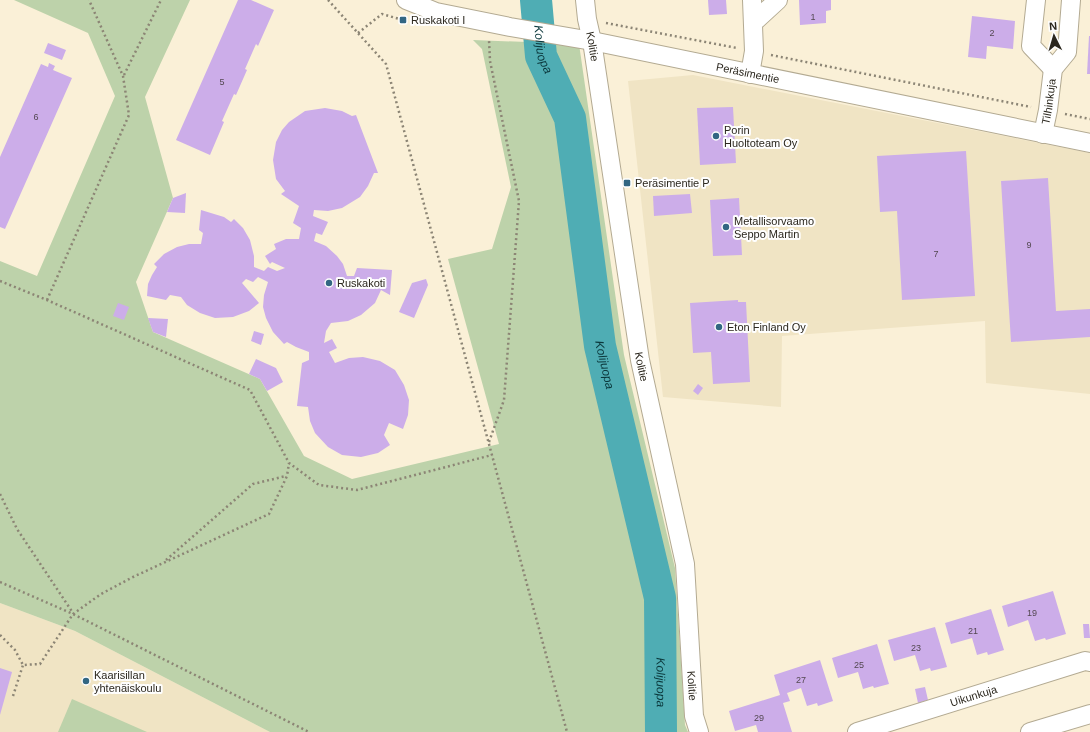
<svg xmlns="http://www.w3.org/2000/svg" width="1090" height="732" viewBox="0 0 1090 732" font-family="Helvetica,sans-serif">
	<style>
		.built { fill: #f0e4c4 }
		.green { fill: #bdd2aa }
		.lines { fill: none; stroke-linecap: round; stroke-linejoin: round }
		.river { stroke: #4fadb4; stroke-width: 32 }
		.building { fill: #ccade9 }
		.street-casing { stroke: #b3aa92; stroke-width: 20 }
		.path { stroke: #8c8575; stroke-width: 2.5; stroke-dasharray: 2 3; stroke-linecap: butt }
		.street { stroke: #fff; stroke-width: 18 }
		.poi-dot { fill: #326682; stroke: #fefefe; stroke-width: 1.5 }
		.labels { text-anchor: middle; stroke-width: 4; stroke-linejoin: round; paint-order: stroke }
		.number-label { font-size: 9px; fill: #534851 }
		.poi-label { font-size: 11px; fill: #2b271e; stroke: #fefefe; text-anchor: start }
		.street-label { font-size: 11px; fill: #2b271e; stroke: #fefefe }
		.water-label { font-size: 12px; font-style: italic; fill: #0b383c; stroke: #fefefe }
	</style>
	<rect width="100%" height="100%" fill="#faf0d7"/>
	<!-- built -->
	<g class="built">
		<path d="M693 75 1090 153V394L986 383 985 321 782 336 781 407 663 397 628 81Z"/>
		<path d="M0 603 75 631 270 732H0Z"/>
	</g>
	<!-- green -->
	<g class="green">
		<path d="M14 0H190L145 97 173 198 136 282 153 332 260 379 304 456 352 479 499 444 448 259 492 249 511 187 482 49 473 40 579 44 624 355 675 568 685 725 688 732H270L75 631 0 603V261L37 276 115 96 88 33Z"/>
		<path d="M72 699 147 732H58Z"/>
	</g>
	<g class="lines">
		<!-- river -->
		<path class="river" id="s1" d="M536 0 541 56 570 118 600 346 660 598 661 732"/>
	</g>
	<!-- building -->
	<g class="building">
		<path d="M238 0H251L274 10 258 46 256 44 245 69 247 70 236 95 234 94 222 121 224 122 210 155 176 140Z"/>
		<path d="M708 0H726L727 14 709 15Z"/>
		<path d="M799 0H831V10L826 11V23L800 25Z"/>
		<path d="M972 16 1015 21 1013 49 987 46 986 59 968 57Z"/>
		<path d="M1089 36H1090V74H1087Z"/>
		<path d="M48 43 66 50 62 60 44 53Z"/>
		<path d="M49 63 55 66 53 70 72 78 5 229 0 227V157L41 64 48 67Z"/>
		<path d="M733 107 736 163 700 165 697 108Z"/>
		<path d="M325 108 342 111 352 116 356 115 378 173H374L368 186 360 197 342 208 328 211 314 210 313 216 328 222 322 235 316 233 314 241 326 246 337 256 343 264 347 276H354L357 268 392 270 390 295 381 290 375 303 361 315 348 321 331 323 326 331 324 343 332 339 337 348 329 352 335 363 349 358 363 357 380 361 395 370 404 385 409 400 408 415 403 429 389 423 384 435 390 445 378 453 361 457 342 455 328 447 315 433 310 421 308 407 297 406 302 363 309 360V352L296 347 287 342 284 344 273 332 266 318 263 307 264 295 268 282 258 277 253 282 246 279 242 283 259 303 249 311 233 317 215 318 200 313 187 305 181 297 170 295 166 300 147 296 148 284 152 275 157 267 154 264 164 254 177 247 189 244H201L203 233 199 230 201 210 224 217 231 222 234 219 243 228 250 240 254 256V267L264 271 268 267 277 271 285 268 272 262 270 264 265 256 276 249 274 244 286 239H299L301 228 293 223 299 206 281 194 285 191 276 179 273 160 276 142 282 130 289 122 305 111Z"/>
		<path d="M966 151 975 296 902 300 897 211 880 212 877 156Z"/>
		<path d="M1048 178 1056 311 1090 309V337L1011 342 1001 181Z"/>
		<path d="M186 193 185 213 167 212 173 198Z"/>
		<path d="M690 194 692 213 654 216 653 196Z"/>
		<path d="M739 198 742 255 713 256 710 200Z"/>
		<path d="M426 279 428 285 414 318 399 312 412 283Z"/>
		<path d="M738 300V302H746L750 382 713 384 711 352 693 353 690 303Z"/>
		<path d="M118 303 129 307 124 320 113 316Z"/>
		<path d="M148 318 168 319 166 337 153 332Z"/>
		<path d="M254 331 264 334 261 345 251 341Z"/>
		<path d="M256 359 276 368 283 382 267 391 260 379 249 374Z"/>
		<path d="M698 384 703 388 698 395 693 391Z"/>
		<path d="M1053 591 1066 634 1046 640 1045 638 1035 641 1028 620 1008 627 1002 606Z"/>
		<path d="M991 609 1004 650 988 655 987 652 977 655 972 638 951 644 945 623Z"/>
		<path d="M1083 624H1089L1090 638H1084Z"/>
		<path d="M935 627 947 667 931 671 930 668 920 671 915 655 894 661 888 640Z"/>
		<path d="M877 644 889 684 874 688 873 686 863 689 858 672 838 678 832 658Z"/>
		<path d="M820 660 833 701 818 706 817 703 807 706 801 688 787 693 790 701 783 703 792 732H758L756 725 735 731 729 711 780 695 774 675Z"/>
		<path d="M0 668 12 672 0 715Z"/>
		<path d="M925 687 928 700 918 703 915 689Z"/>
	</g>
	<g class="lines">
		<!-- street casing -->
		<g class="street-casing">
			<g id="street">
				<path id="s2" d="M406 0 436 12 510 27 592 41 1090 143"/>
				<path id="s3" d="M585 0 587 19 592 41 640 360 685 564 694 716 699 732"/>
				<path d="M1036 0 1031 46 1053 69"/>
				<path d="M754 22 778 0"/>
				<path d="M750 74 754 51 752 0"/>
				<path id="s4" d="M1043 134 1048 110 1053 69 1067 52 1071 0"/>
				<path id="s5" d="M857 732 1085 661 1090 662"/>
				<path d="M1030 732 1090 714"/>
			</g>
		</g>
		<!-- path -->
		<g class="path">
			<path d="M328 0 386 64 567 732"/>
			<path d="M606 23 737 48"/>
			<path d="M358 33 382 14 403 20"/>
			<path d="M771 55 1031 107"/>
			<path d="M124 75 161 0"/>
			<path d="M1065 114 1090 119"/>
			<path d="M0 281 47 300 250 390 289 463 319 485 357 490 492 455"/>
			<path d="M47 300 129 115 123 76 89 0"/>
			<path d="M489 442 504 400 519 201 490 61 489 40"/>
			<path d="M0 494 17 529 73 613"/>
			<path d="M166 560 253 484 286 476"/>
			<path d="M0 582 73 614 309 732"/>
			<path d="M0 635 15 650 23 665 40 664 73 614 101 594 133 577 269 514 287 476 289 463"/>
			<path d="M13 696 23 665"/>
		</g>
		<!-- street -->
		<use href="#street" class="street"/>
	</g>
	<!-- markers -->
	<g class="poi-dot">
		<rect x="399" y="16" width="8" height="8" rx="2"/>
		<circle cx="716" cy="136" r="4"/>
		<rect x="623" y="179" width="8" height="8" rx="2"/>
		<circle cx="726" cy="227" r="4"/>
		<circle cx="329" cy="283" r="4"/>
		<circle cx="719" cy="327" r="4"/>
		<circle cx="86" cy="681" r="4"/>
	</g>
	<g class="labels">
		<!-- number labels -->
		<g class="number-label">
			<text x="813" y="20">1</text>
			<text x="992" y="36">2</text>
			<text x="222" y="85">5</text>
			<text x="36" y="120">6</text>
			<text x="1029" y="248">9</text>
			<text x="936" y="257">7</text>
			<text x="1032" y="616">19</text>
			<text x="973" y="634">21</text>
			<text x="916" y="651">23</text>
			<text x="859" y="668">25</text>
			<text x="801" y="683">27</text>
			<text x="759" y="721">29</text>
		</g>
		<!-- poi labels -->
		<g class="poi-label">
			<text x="411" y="24">Ruskakoti I</text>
			<text x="724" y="134">Porin<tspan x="724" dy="13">Huoltoteam Oy</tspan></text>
			<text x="635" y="187">Peräsimentie P</text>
			<text x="734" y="225">Metallisorvaamo<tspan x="734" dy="13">Seppo Martin</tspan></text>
			<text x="337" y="287">Ruskakoti</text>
			<text x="727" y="331">Eton Finland Oy</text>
			<text x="94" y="679">Kaarisillan<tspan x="94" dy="13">yhtenäiskoulu</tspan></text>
		</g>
		<!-- street labels -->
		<g class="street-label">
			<text dy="4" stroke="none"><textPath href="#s3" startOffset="47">Kolitie</textPath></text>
			<text dy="4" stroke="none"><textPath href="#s2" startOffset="350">Peräsimentie</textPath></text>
			<text dy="4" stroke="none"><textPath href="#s4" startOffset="33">Tilhinkuja</textPath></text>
			<text dy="4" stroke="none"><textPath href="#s3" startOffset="371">Kolitie</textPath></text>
			<text dy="4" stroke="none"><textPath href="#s3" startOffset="695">Kolitie</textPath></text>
			<text dy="4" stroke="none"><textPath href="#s5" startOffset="122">Uikunkuja</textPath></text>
		</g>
		<!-- water labels -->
		<g class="water-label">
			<text dy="4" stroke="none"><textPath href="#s1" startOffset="50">Kolijuopa</textPath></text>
			<text dy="4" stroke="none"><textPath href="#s1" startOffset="374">Kolijuopa</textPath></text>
			<text dy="4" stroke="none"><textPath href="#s1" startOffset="698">Kolijuopa</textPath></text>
		</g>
	</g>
	<!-- north arrow -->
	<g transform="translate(1054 36) rotate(355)" stroke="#fefefe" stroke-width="3" paint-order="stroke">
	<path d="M0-3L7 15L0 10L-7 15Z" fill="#2b271e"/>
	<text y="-6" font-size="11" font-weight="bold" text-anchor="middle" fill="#2b271e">N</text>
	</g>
</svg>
